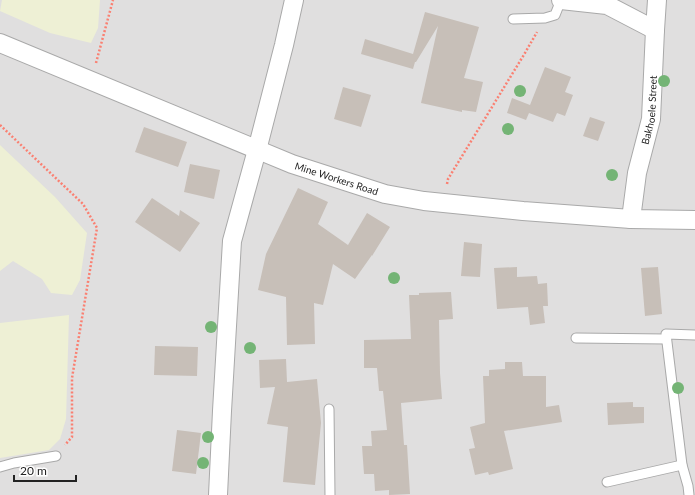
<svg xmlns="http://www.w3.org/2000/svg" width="695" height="495" viewBox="0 0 695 495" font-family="Lato,sans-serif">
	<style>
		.residential { fill: #e0dfdf }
		.farmland { fill: #eef0d5 }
		.building { fill: #c7bfb8 }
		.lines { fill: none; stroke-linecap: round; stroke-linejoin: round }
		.lane-casing { stroke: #a9a9a9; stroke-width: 11 }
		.street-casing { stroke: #a9a9a9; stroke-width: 20 }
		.path { stroke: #fa8072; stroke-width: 2.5; stroke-dasharray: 2 2; stroke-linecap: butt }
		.lane { stroke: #fff; stroke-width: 9 }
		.street { stroke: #fff; stroke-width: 18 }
		.tree { fill: #74b475 }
		.labels { text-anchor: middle; stroke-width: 3; stroke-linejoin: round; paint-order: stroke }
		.street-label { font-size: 10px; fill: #222; stroke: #fff }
	</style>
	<rect width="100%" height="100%" fill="#f2efe9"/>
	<!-- residential -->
	<rect class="residential" x="0" y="0" width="695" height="495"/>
	<!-- farmland -->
	<g class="farmland">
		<path d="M2 0H100L98 28 91 43 50 33 0 11Z"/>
		<path d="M0 145 55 197 87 233 80 280 72 295 51 293 42 279 13 261 0 271Z"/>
		<path d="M69 315 66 419 60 439 49 450 0 458V323Z"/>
	</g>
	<!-- building -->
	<g class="building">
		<path d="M425 12 479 27 464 78 483 82 476 112 462 110V112L421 103 438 26 416 62H415L413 69 361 54 365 39 413 54Z"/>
		<path d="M545 67 571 77 565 92 573 95 565 116 557 113 553 122 529 113 526 120 507 113 512 98 530 105Z"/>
		<path d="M343 87 371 95 361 127 334 119Z"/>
		<path d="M590 117 605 122 598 141 583 136Z"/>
		<path d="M144 127 187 142 178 167 135 152Z"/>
		<path d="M190 164 220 170 214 199 184 192Z"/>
		<path d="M298 188 328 202 318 224 348 245 367 213 390 227 372 256V255L355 279 333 264 323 305 314 303 315 344 287 345 286 297 258 290 266 254Z"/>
		<path d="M152 198 179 216 180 210 200 223 180 252 135 222Z"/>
		<path d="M464 242 482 244 480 277 461 276Z"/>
		<path d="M517 267V277L537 276 538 284 547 283 548 306H543L545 323 530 325 528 307 497 309 494 268Z"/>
		<path d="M658 267 662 314 645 316 641 268Z"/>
		<path d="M451 292 453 319 439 320 440 373 442 399 401 403 404 445H407L410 494 389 495V490L375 491 374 474H364L362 446H372L371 431 387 430 383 391H379L377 368H364V340L411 339 409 295H419V293Z"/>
		<path d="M155 346 198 347 197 376 154 375Z"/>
		<path d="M286 359 287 382 317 379 321 423 315 485 283 482 288 427 267 424 275 387 260 388 259 360Z"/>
		<path d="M505 362H522L523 376H546V407L559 405 562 422 504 431 513 469 489 475 488 472 475 475 469 449 475 448 470 427 485 423 483 376H489V370L505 369Z"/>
		<path d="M633 402V407H644V423L608 425 607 403Z"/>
		<path d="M177 430 201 433 196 474 172 471Z"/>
	</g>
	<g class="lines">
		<!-- lane casing -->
		<g class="lane-casing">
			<g id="lane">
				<path d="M513 19 545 18 555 15 561 0"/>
				<path d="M576 338 666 339"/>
				<path d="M329 409 330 495"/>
				<path d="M0 467 14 463 56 456"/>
				<path d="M607 482 682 465"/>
				<path d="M689 495 688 486 682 465 666 334 695 335"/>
			</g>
		</g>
		<!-- street casing -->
		<g class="street-casing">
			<g id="street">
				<path d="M561 0 607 5 655 30"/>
				<path id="s1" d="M0 43 292 164 385 194 424 201 523 211 631 219 695 220"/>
				<path id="s2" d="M631 219 637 173 651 119 655 30 657 0"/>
				<path d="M218 495 222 411 232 241 257 150 284 45 294 0"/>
			</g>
		</g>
		<!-- path -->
		<g class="path">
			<path d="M96 63 113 0"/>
			<path d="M0 125 83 204 97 228 72 378V437L65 445"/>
			<path d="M447 184 448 179 525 53 537 32"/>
		</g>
		<!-- lane -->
		<use href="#lane" class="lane"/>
		<!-- street -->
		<use href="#street" class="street"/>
	</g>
	<!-- trees -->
	<g class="tree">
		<circle cx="664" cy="81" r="6"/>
		<circle cx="520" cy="91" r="6"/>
		<circle cx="508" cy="129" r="6"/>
		<circle cx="612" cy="175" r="6"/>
		<circle cx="394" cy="278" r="6"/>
		<circle cx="211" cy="327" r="6"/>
		<circle cx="250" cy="348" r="6"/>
		<circle cx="678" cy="388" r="6"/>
		<circle cx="208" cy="437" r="6"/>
		<circle cx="203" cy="463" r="6"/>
	</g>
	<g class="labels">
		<!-- street labels -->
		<g class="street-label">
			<text dy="4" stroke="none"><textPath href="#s2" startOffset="111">Bakhoele Street</textPath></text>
			<text dy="4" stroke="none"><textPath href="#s1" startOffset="363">Mine Workers Road</textPath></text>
		</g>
	</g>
	<!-- scale -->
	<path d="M14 475v6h62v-6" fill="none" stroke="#222222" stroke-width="2"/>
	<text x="20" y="475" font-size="12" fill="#222222" stroke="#ffffff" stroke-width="3" paint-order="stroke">20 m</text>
</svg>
